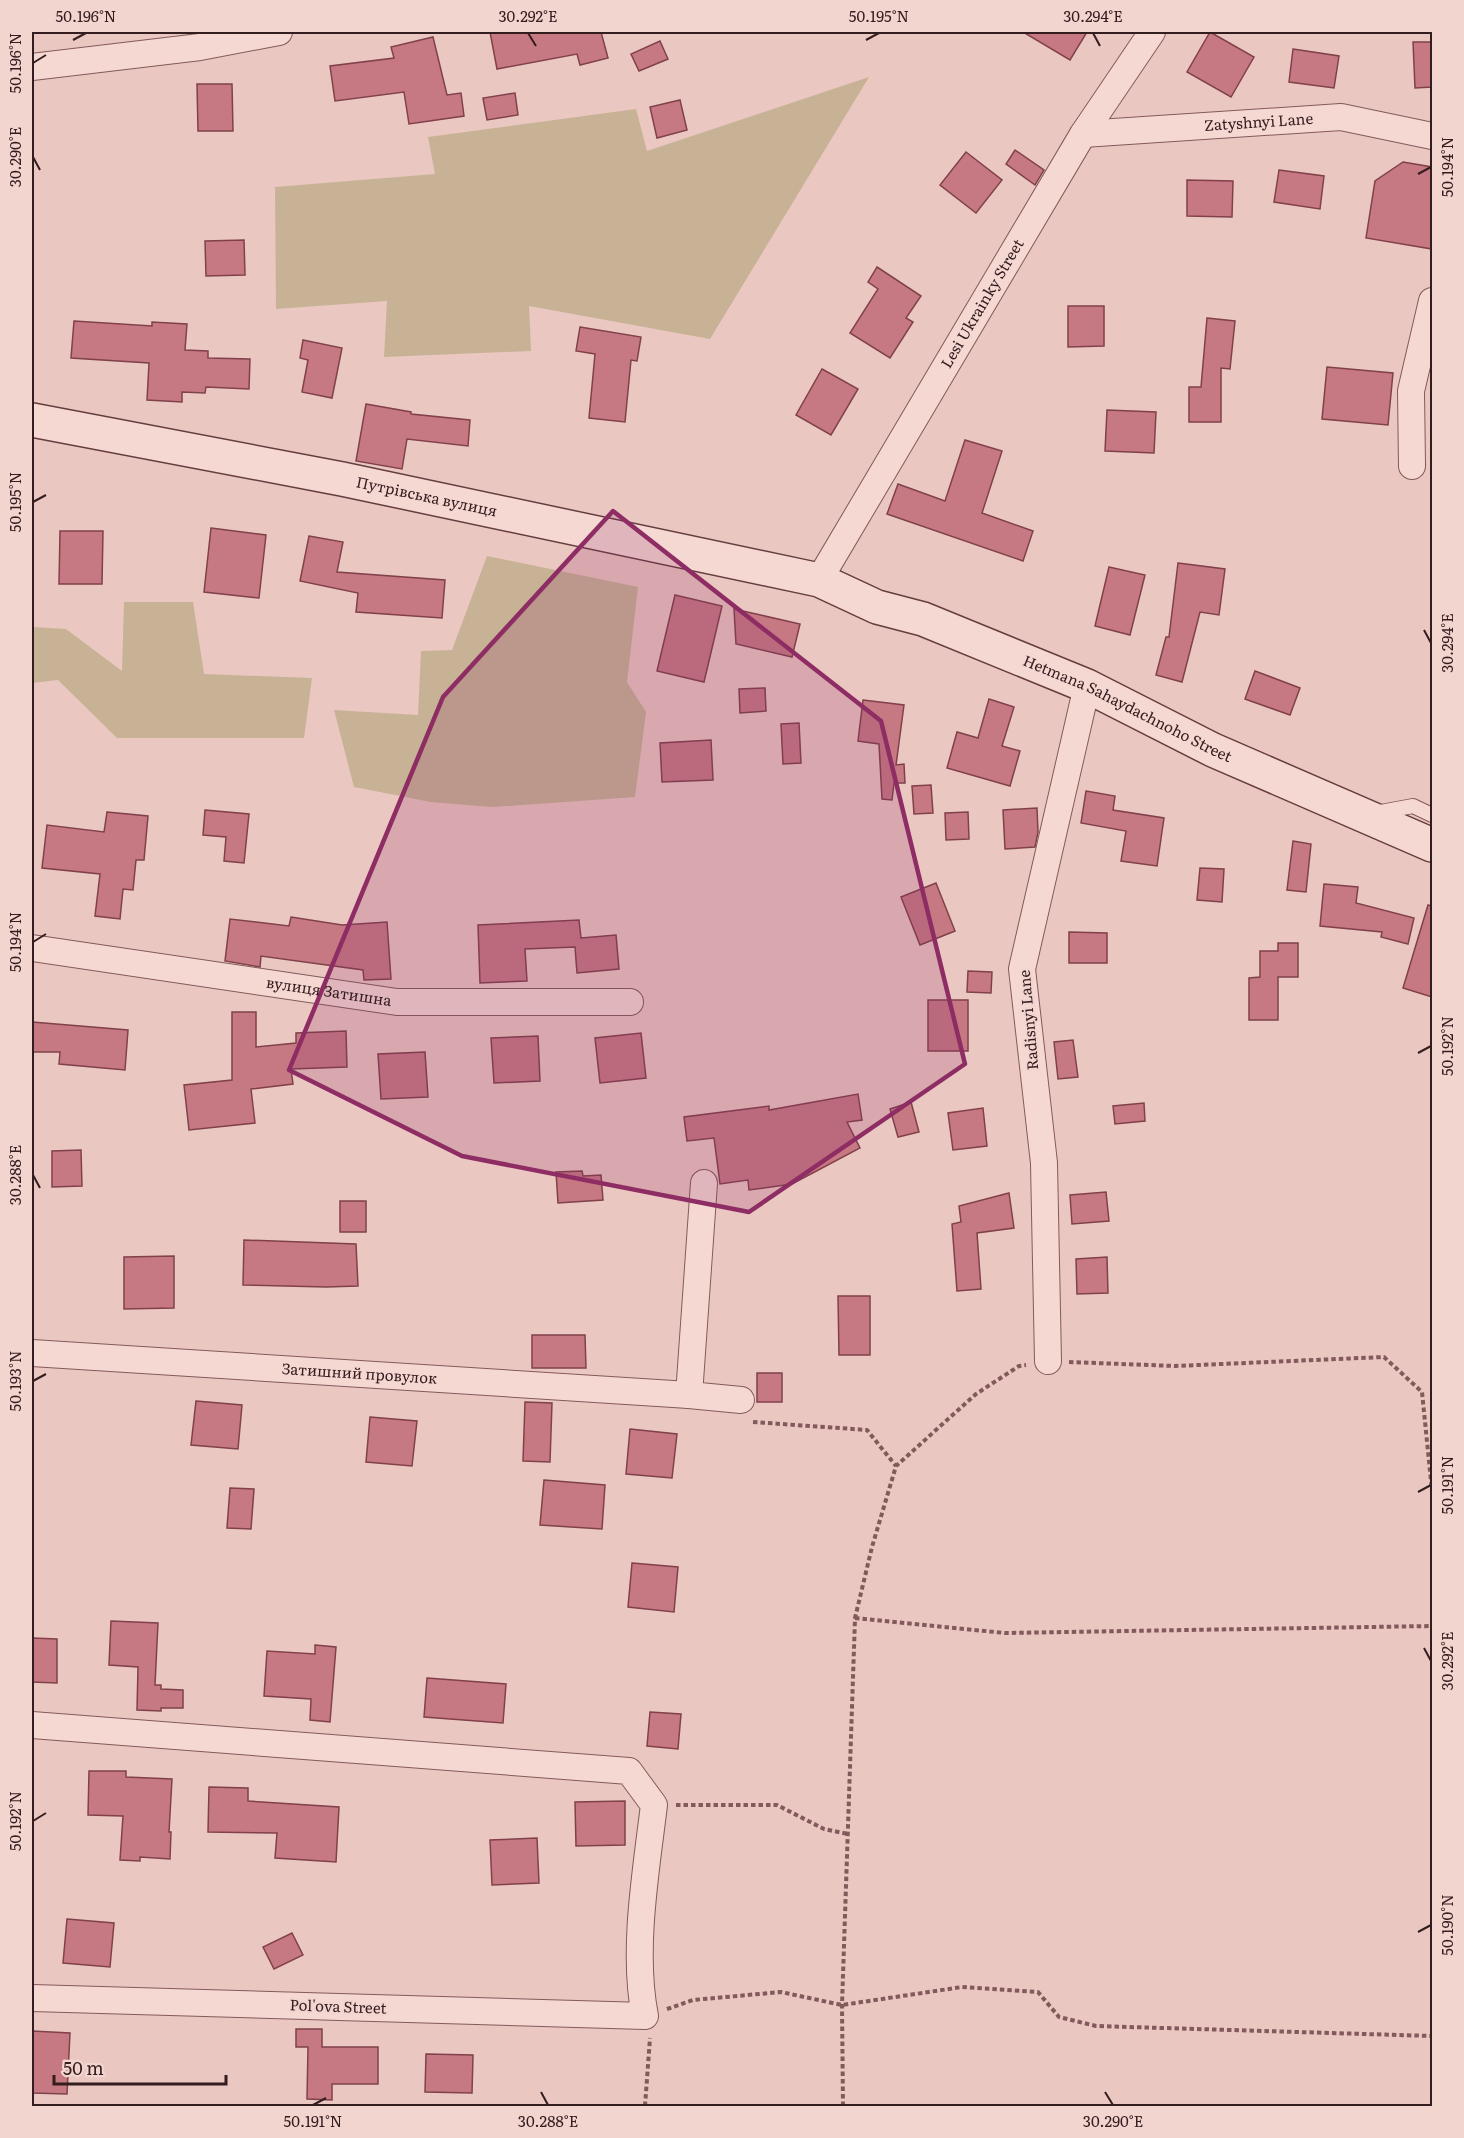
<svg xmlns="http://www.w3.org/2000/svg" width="1464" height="2138" viewBox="0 0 1464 2138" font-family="Literata,serif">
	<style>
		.green { fill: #c8b296 }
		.building { fill: #c77983; stroke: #80414b; stroke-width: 1.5 }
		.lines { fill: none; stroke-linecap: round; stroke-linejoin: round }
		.service-casing { stroke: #835a5b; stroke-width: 16 }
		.minor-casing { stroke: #835a5b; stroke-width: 28 }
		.secondary-casing { stroke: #653d3f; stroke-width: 36 }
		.path { stroke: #835a5b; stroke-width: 4; stroke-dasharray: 4.5 3; stroke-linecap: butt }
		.service { stroke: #f6d8d3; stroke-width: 14 }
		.minor { stroke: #f6d8d3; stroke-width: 26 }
		.secondary { stroke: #f6d8d3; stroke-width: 33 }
		.marked { fill: #8e2d64; fill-opacity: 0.2; stroke: #8e2d64; stroke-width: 4.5; stroke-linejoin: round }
		.ticks { fill: none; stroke: #331d1f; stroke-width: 2 }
		.labels { text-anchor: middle; stroke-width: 4.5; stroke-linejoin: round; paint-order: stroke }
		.street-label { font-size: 15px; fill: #331d1f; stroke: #f3d5d0 }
		.neatline { fill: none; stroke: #331d1f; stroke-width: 2 }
		.ticks-label { font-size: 15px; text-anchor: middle; fill: #331d1f }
	</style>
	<rect width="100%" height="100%" fill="#ebc7c1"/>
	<!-- green -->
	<g class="green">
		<path d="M869 77 710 339 529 306 531 351 384 357 387 301 276 309 275 187 435 174 428 137 636 109 647 151Z"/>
		<path d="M487 556 638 587 627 682 646 712 635 797 492 807 431 802 354 787 334 710 418 715 421 651 452 650Z"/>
		<path d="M124 602H193L204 674 312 678 304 738H117L58 680 32 683V627L66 629 122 671Z"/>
	</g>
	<!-- building -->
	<g class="building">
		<path d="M490 32H601L608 58 580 65 577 54 497 69Z"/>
		<path d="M1023 32H1087L1070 60Z"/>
		<path d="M1210 32 1254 57 1231 97 1187 72Z"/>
		<path d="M433 37 447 95 461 93 464 116 409 124 404 92 335 101 330 66 394 58 391 47Z"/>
		<path d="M660 41 668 59 639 71 631 54Z"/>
		<path d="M1413 42H1432V87L1415 88Z"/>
		<path d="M1293 49 1339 56 1334 88 1289 82Z"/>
		<path d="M197 84H232L233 131H198Z"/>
		<path d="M515 93 518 115 487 120 483 98Z"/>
		<path d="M680 100 687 130 657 138 650 107Z"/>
		<path d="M1015 150 1044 170 1035 185 1006 164Z"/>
		<path d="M966 152 1002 180 976 213 940 185Z"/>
		<path d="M1403 162 1432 167V249L1366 238 1375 181Z"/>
		<path d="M1279 170 1324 176 1320 209 1274 202Z"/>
		<path d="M1187 180 1233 181 1232 217 1187 216Z"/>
		<path d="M244 240 245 275 206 276 205 241Z"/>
		<path d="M877 267 921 296 906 318 913 322 890 358 850 333 878 289 868 282Z"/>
		<path d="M1068 306H1104V346L1068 347Z"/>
		<path d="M1207 318 1235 321 1230 369 1221 368V422H1189V387H1201Z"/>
		<path d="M74 321 152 326V322L187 324 185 350 208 351V358L250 359 249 389 206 387 205 393 182 392V402L147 400 149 363 71 358Z"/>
		<path d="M580 327 641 337 637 361 631 360 625 422 589 418 595 354 576 351Z"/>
		<path d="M303 340 342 348 332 398 302 392 308 360 300 358Z"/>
		<path d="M1327 367 1393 373 1388 425 1322 419Z"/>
		<path d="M822 369 858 389 831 435 796 415Z"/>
		<path d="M366 404 411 412V414L470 420 468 446 407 439 402 469 356 461Z"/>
		<path d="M1107 410 1156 412 1154 453 1105 451Z"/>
		<path d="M965 440 1002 451 982 513 1033 531 1023 561 887 514 898 484 945 501Z"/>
		<path d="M211 528 266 535 259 598 204 592Z"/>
		<path d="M60 531H103L102 584H59Z"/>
		<path d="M309 536 343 542 337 572 445 580 442 618 356 612 358 593 300 581Z"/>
		<path d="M1178 563 1225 569 1219 615 1200 612 1182 682 1156 675 1166 637H1169Z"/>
		<path d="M1109 567 1145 575 1130 635 1095 626Z"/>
		<path d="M675 595 722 606 704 682 657 671Z"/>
		<path d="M734 609 800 624 792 657 736 644Z"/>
		<path d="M1255 671 1300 688 1290 715 1245 699Z"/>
		<path d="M765 688 766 711 740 713 739 689Z"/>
		<path d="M989 699 1014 707 1002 746 1020 751 1010 786 947 768 957 732 978 738Z"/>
		<path d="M863 700 904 705 896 765 904 764 905 783H894L892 800 882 799 879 744 858 741Z"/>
		<path d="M799 723 801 763 783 764 781 724Z"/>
		<path d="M711 740 713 780 662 782 660 743Z"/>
		<path d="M931 785 933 813 914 814 912 786Z"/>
		<path d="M1086 791 1115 796 1113 810 1164 818 1157 866 1121 861 1126 831 1081 823Z"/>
		<path d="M1037 808 1038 832 1035 847 1005 849 1003 810Z"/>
		<path d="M205 810 249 814 244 863 224 861 226 837 203 835Z"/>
		<path d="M107 812 148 816 144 860H136L133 890 123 889 120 919 95 916 100 874 42 868 47 825 104 832Z"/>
		<path d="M968 812 969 839 946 840 945 813Z"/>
		<path d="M1293 841 1311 844 1306 892 1287 890Z"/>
		<path d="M1200 868 1224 869 1222 902 1197 900Z"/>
		<path d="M936 883 955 931 920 945 901 897Z"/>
		<path d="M1324 884 1358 887 1356 903 1414 918 1408 944 1381 937 1382 932 1320 926Z"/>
		<path d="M1428 905 1432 906V997L1403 988Z"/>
		<path d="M291 917 342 925 387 922 391 979 364 980 363 970 261 956 260 967 225 961 230 919 289 926Z"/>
		<path d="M579 920 581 938 616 935 619 969 577 973 575 947 525 949 527 981 480 983 478 925Z"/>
		<path d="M1069 932 1107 933V963H1069Z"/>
		<path d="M1278 943H1298V977H1278V1020H1249V978L1260 977V951H1278Z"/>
		<path d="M968 971 992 972 991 993 967 992Z"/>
		<rect x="928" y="1000" width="40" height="51"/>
		<path d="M232 1012H256V1047L296 1043V1033L346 1031 347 1067 291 1069 293 1084 251 1089 255 1123 189 1130 184 1085 232 1080Z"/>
		<path d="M32 1022 128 1030 125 1070 59 1064 60 1052H32Z"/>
		<path d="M641 1033 646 1078 600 1083 595 1038Z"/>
		<path d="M538 1036 540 1081 494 1083 491 1038Z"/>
		<path d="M1073 1040 1078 1077 1058 1079 1054 1042Z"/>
		<path d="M425 1052 428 1097 381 1099 378 1054Z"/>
		<path d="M858 1094 862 1120 847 1122 860 1148 792 1184 749 1190 748 1180 720 1184 714 1138 687 1141 684 1117 769 1106V1110Z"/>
		<path d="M911 1102 919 1132 898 1137 890 1109Z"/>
		<path d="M1144 1103 1145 1121 1115 1124 1113 1106Z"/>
		<path d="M983 1108 987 1146 953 1150 948 1113Z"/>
		<path d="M81 1150 82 1186 52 1187V1151Z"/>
		<path d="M582 1171 583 1176 601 1175 603 1200 558 1203 556 1172Z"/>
		<path d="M1106 1192 1109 1221 1072 1224 1070 1195Z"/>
		<path d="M1009 1193 1014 1228 977 1233 981 1289 957 1291 952 1224 961 1222 959 1206Z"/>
		<rect x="340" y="1201" width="26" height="31"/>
		<path d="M244 1240 356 1244 358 1286 326 1287 243 1285Z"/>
		<path d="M174 1256V1308L124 1309V1257Z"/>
		<path d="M1107 1257 1108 1293 1077 1294 1076 1259Z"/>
		<path d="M838 1296H870V1355H839Z"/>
		<path d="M532 1335H585L586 1368H532Z"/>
		<rect x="757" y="1373" width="25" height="29"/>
		<path d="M196 1401 242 1405 238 1449 191 1445Z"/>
		<path d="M525 1402 552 1403 550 1462 523 1461Z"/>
		<path d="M370 1417 417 1421 412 1466 366 1462Z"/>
		<path d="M630 1429 677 1434 672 1478 626 1474Z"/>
		<path d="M544 1480 605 1485 602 1529 540 1525Z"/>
		<path d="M230 1488 254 1489 251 1529 227 1528Z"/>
		<path d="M632 1563 678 1567 674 1612 628 1607Z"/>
		<path d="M111 1621 158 1623 155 1685H161V1689L183 1690V1708H161V1711L137 1710 138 1667 109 1665Z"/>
		<path d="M32 1638 57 1639V1683L32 1682Z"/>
		<path d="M315 1645 336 1647 330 1722 310 1720 311 1699 264 1696 267 1651 315 1654Z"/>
		<path d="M427 1678 506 1684 503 1723 424 1717Z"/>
		<path d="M650 1712 681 1714 678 1749 647 1746Z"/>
		<path d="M89 1771H126V1777L172 1779 169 1832H171L170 1859 140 1857V1861L120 1860 123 1816 88 1815Z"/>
		<path d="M209 1787 248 1788V1801L339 1807 336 1862 275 1858 277 1833 208 1832Z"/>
		<path d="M625 1801V1845L576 1846 575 1802Z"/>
		<path d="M537 1838 539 1883 492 1885 490 1840Z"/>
		<path d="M67 1919 114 1923 110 1967 63 1963Z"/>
		<path d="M292 1933 303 1955 274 1969 263 1947Z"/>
		<path d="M296 2029H322V2047H378V2084H332V2100L307 2099 308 2047H296Z"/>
		<path d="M32 2031 70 2033 67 2094 32 2093Z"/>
		<path d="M426 2054 473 2055 472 2093 425 2092Z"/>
	</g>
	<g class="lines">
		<!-- service casing -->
		<g class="service-casing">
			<path id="service" d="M1375 813 1413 806 1432 815"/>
		</g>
		<!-- minor casing -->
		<g class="minor-casing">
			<g id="minor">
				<path d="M32 67 200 47 279 32"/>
				<path id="s1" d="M1083 134 1341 117 1432 136"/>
				<path d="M1412 466 1411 391 1432 301"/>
				<path id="s2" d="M819 580 1083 134 1152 32"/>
				<path id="s3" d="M32 948 397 1002H630"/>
				<path d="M704 1183 689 1395 741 1400"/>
				<path id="s4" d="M32 1353 689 1395"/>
				<path d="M1048 1361 1044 1163 1022 969 1087 686"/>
				<path d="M32 1725 629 1771 654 1805C646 1871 632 1951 645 2016L32 1998"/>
			</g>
		</g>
		<!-- secondary casing -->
		<g class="secondary-casing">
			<g id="secondary">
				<path id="s5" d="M32 420 342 479 819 580 877 607 923 619 1087 686 1213 750 1432 845"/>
			</g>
		</g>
		<!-- path -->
		<g class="path">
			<path d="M1069 1362 1175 1366 1384 1357 1422 1392 1432 1491"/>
			<path d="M753 1422 867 1430 896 1466"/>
			<path d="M855 1618 1005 1633 1432 1626"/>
			<path d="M676 1805H777L824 1829 848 1834"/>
			<path d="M667 2009 693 2000 781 1992 842 2005 962 1987 1038 1992 1059 2017 1096 2026 1432 2036"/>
			<path d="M645 2106 650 2038"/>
			<path d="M843 2106 842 2005 855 1618 872 1547 896 1466 976 1394 1019 1366 1026 1365"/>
		</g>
		<!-- service -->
		<use href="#service" class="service"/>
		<!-- minor -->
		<use href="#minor" class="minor"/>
		<!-- secondary -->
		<use href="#secondary" class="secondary"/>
	</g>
	<!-- marked area -->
	<path class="marked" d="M613 511 881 721 965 1064 749 1212 462 1156 289 1070 443 697Z"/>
	<!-- ticks -->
	<path class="ticks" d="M528 33 536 46M1093 33 1100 46M73 40 86 33M866 40 879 33M33 63 46 55M33 157 40 170M1418 174 1431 167M33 502 46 495M1424 630 1431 643M33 942 46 934M1418 1053 1431 1046M33 1175 40 1188M33 1381 46 1374M1418 1492 1431 1485M1424 1648 1431 1661M33 1821 46 1813M1418 1932 1431 1925M541 2092 548 2105M1105 2092 1113 2105M313 2105 326 2098"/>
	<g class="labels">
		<!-- street labels -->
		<g class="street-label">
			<text dy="5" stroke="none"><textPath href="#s1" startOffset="176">Zatyshnyi Lane</textPath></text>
			<text dy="5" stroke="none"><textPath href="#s2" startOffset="321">Lesi Ukrainky Street</textPath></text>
			<text dy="5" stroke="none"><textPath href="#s5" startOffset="402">Путрівська вулиця</textPath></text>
			<text dy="5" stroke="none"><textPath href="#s5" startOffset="1138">Hetmana Sahaydachnoho Street</textPath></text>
			<text dy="5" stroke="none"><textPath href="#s3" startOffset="300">вулиця Затишна</textPath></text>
			<text transform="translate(1029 1020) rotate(-95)" y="5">Radisnyi Lane</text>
			<text dy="5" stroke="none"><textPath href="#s4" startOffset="328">Затишний провулок</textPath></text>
			<text transform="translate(338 2007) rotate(2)" y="5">Pol'ova Street</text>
		</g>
	</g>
	<!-- border -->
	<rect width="1464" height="2138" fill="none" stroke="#f3d5d0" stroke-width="66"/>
	<!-- scale -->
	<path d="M54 2075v9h172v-9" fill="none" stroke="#331d1f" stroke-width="3"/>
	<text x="63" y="2075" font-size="18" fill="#331d1f" stroke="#f3d5d0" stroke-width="4.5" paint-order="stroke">50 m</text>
	<rect x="33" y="33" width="1398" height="2072" class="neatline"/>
	<g class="ticks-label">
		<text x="86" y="22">50.196°N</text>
		<text x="528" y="22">30.292°E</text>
		<text x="879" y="22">50.195°N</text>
		<text x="1093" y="22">30.294°E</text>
		<text transform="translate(16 63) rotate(-90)" y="5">50.196°N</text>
		<text transform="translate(16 157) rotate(-90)" y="5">30.290°E</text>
		<text transform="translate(1448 167) rotate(-90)" y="5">50.194°N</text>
		<text transform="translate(16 502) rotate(-90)" y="5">50.195°N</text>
		<text transform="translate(1448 643) rotate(-90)" y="5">30.294°E</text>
		<text transform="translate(16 942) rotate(-90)" y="5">50.194°N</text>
		<text transform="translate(1448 1046) rotate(-90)" y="5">50.192°N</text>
		<text transform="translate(16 1175) rotate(-90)" y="5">30.288°E</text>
		<text transform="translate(16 1381) rotate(-90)" y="5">50.193°N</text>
		<text transform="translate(1448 1485) rotate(-90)" y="5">50.191°N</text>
		<text transform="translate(1448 1661) rotate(-90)" y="5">30.292°E</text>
		<text transform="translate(16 1821) rotate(-90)" y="5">50.192°N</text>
		<text transform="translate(1448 1925) rotate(-90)" y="5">50.190°N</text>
		<text x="313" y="2127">50.191°N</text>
		<text x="548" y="2127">30.288°E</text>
		<text x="1113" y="2127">30.290°E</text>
	</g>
</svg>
